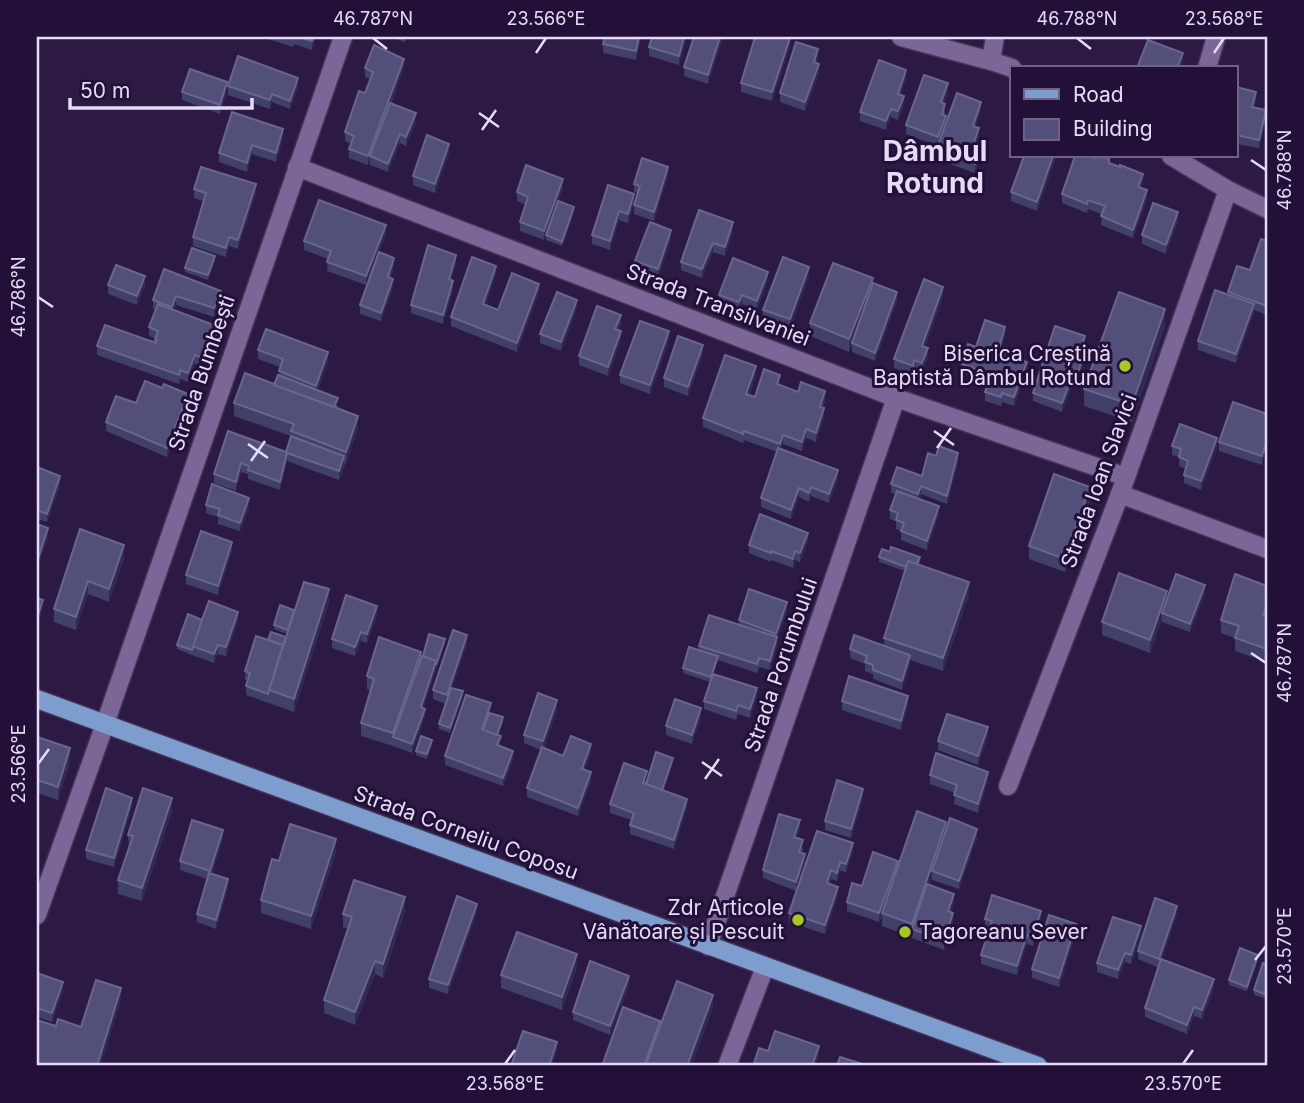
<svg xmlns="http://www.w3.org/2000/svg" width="1304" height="1103" viewBox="0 0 1304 1103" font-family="Inter,sans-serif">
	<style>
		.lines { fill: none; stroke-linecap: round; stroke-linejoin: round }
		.minor-casing { stroke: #433356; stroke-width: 21 }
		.major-casing { stroke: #433356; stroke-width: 21 }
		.minor { stroke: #7a6797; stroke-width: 18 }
		.major { stroke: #7c9dce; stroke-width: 18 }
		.wall { fill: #40406b }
		.shaded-wall { fill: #312a55 }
		.building { fill: #52507a; stroke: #69668e; stroke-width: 2 }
		.ticks { fill: none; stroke: #e4dbf6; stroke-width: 2.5 }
		.poi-dot { fill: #a5c822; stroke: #231039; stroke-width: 2.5 }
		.labels { text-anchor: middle; stroke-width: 6; stroke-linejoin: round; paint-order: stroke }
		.street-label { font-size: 21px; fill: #e4dbf6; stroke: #231039 }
		.poi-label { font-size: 21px; fill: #e4dbf6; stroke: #231039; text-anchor: end }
		.district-label { font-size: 28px; font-weight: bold; fill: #e4dbf6; stroke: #231039 }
		.neatline { fill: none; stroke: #e4dbf6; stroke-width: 2.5 }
		.ticks-label { font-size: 18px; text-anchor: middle; fill: #e4dbf6 }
	</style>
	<rect width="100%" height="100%" fill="#2d1a44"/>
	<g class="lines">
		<!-- minor casing -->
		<g class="minor-casing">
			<g id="minor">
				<path d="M901 37 991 61 1012 68"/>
				<path d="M991 61 995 37"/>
				<path d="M1207 68 1216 37"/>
				<path d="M1171 156 1228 190 1267 209"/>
				<path d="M297 167 896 398 1126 477"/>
				<path d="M1120 494 1267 549"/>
				<path d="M1008 786 1120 494 1228 190"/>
				<path d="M37 915 105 724 343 37"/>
				<path d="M708 946 896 398"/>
				<path d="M727 1066 765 967"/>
			</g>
		</g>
		<!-- major casing -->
		<g class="major-casing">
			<path id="major" d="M37 699 1038 1066"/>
		</g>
		<!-- minor -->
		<use href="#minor" class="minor"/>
		<!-- major -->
		<use href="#major" class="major"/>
	</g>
	<!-- wall -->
	<g class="wall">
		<path d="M262 37H316L312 50 294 44 293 47Z"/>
		<path d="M391 37H407L405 42Z"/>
		<path d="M605 37H641L636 60 603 53V44Z"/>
		<path d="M687 37 679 65 649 56V47Z"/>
		<path d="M694 37H723L708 84 684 76V67Z"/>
		<path d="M790 46 772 101 741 92V83Z"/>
		<path d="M818 58 816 63 819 73 805 111 780 102V93Z"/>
		<path d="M404 67 391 104 416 122 406 146 400 143 388 172 370 165V159L368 165 349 158V149L351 144 345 141V132L365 93 370 79 365 77V68Z"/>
		<path d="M906 79 900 95 904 105 898 120 891 117 886 130 860 121V112Z"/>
		<path d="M228 86 298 87 290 109 272 102 270 109 228 95Z"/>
		<path d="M1236 87 1256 101 1254 107 1266 119 1259 148 1236 144Z"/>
		<path d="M227 90 220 114 182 100V92Z"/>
		<path d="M948 92 944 103 945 113 944 115 946 123 981 111 975 127 979 137 976 146 981 157 975 173 936 159V150L938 146 906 134V125Z"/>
		<path d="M283 137 276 162 252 154 247 172 219 162V153Z"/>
		<path d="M449 153 435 193 413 185V176Z"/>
		<path d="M1056 156 1037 211 1011 201V192Z"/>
		<path d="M1109 163 1143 183 1141 188 1147 199 1133 238 1101 225 1102 214 1088 209 1087 213 1062 203V194Z"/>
		<path d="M668 176 654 221 634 214V205L638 194 634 192V184Z"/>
		<path d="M608 185 634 203 628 223 619 220 610 250 592 244V235Z"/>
		<path d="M563 188 558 201 574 212 562 246 546 240V235L548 228 544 240 520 231V222L526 205 517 201V192Z"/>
		<path d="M194 189 256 193 238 249 229 246 226 257 193 246V237L203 201 194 198Z"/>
		<path d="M1178 221 1166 254 1142 244V235Z"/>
		<path d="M733 231 725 256 713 252 702 278 681 270V262Z"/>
		<path d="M386 234 366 285 327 271 328 259 304 250V241Z"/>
		<path d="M671 239 658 278 635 270V261Z"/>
		<path d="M1267 241V315L1254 310V312L1236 363 1198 350V341L1228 295V292L1250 270Z"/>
		<path d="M215 260 208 280 185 272V268Z"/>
		<path d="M456 264 451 280 453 290 443 324 411 313V305Z"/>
		<path d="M394 267 390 278 393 288 381 321 360 314V305Z"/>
		<path d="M164 269 221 300 214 317 176 305 174 310 219 336 207 369 195 364 188 382 180 379 179 384 97 355V346L155 342 156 339 149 336V327L156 310 153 309V300Z"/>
		<path d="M496 275 485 305 498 310 539 292 517 352 451 326V317Z"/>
		<path d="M809 276 790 328 763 318V310Z"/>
		<path d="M768 280 757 310 742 304 739 311 719 304V295Z"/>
		<path d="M873 284 897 301 875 361 852 352V343L849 352 810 336V323Z"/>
		<path d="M108 285H145L137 305 108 294Z"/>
		<path d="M943 296 925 347 928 357 922 372 914 369 913 375 894 368V359Z"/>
		<path d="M577 308 561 351 540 343V334Z"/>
		<path d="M621 324 618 330 621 340 608 376 579 365V356Z"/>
		<path d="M1165 326 1132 422 1084 406V389Z"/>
		<path d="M1005 336 1000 353 1027 371 1014 406 1002 402 1001 406 985 401V392L989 382 962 373V364L976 347Z"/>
		<path d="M669 340 650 394 620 383V375Z"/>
		<path d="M1085 345 1082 356 1083 366 1077 385 1073 383 1062 412 1033 401V393Z"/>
		<path d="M258 350 328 361 318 390 338 406 337 408 358 429 339 480 287 461 280 490 248 479V474L241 472 236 491 214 483V474L228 431 286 452 291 436 234 416V403L274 385 279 375 280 367 258 359Z"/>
		<path d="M703 354 688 396 664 387V378Z"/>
		<path d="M756 375 749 395 755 397 780 385 798 392 825 400 823 408 824 417 816 442 806 438 802 451 783 444 781 449 838 479 829 503 811 496 809 502 799 497 791 519 761 507V498L777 452 744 440 743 443 703 427V418Z"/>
		<path d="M188 402 167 457 106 431V422L136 403Z"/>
		<path d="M1267 414 1262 465 1219 451V442Z"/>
		<path d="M1172 446 1217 447 1201 490 1184 483V475L1186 469 1179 466V457L1172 455Z"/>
		<path d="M958 462 947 504 921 494 920 499 939 514 927 550 901 540V531L896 529V521L890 519V510L896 494 891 493V484L922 476Z"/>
		<path d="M37 467 60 485 47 522 37 519Z"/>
		<path d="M1090 500 1065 572 1029 559V546Z"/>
		<path d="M206 505 249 507 240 531 218 524V517L206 513Z"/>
		<path d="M80 529 124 559 109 602 88 594 76 630 54 622V609Z"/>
		<path d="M808 541 800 562 795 560 793 568 771 560V562L749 553V545Z"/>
		<path d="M232 551 218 595 186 584V575Z"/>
		<path d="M879 557 920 561 919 564 969 595 943 671 910 660V664L902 690 873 679V674L865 671V664L850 658V649L884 646V638L905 571 879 562Z"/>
		<path d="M1267 586V662L1235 651V638L1221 633V620Z"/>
		<path d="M1205 594 1190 632 1162 622V619L1150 653 1102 635V622L1167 599Z"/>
		<path d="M329 602 294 712 246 695V686L248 681 245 680V671L268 640 286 637 287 634 274 629V625L294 610Z"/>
		<path d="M787 611 777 638V646L770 670 759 667 757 673 718 660 713 674 757 697 750 718 738 714 736 720 704 709V701L710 682 683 673V668L699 650V646L739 625V620Z"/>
		<path d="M377 615 367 643 361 641 355 656 332 648V639Z"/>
		<path d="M202 620 238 621 226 656 218 654 214 663 192 655V653V655L177 649V645Z"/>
		<path d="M445 643 423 708 425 717 412 753 393 746V745V746L361 736V723L371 691 367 689V676L423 656Z"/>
		<path d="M467 644 452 688 463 696 450 733 439 729V724L446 704 433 699V690Z"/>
		<path d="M842 701 908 705 901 730 842 710Z"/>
		<path d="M557 709 544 748 563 756 591 753 585 770 591 781 578 816 527 797V788L541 750 524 743V735Z"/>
		<path d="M491 712 490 713 503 722 498 735 500 746 513 760 503 786 445 765V756Z"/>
		<path d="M701 717 692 744 666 735V726Z"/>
		<path d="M988 736 978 765 938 750V741Z"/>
		<path d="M37 737 70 762 58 800 37 793Z"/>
		<path d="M432 745 427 759 416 755V751Z"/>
		<path d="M673 763 664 790 687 808 674 849 630 834V825L632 820 610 813V804Z"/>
		<path d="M930 775 988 781 978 813 954 804 955 793 930 784Z"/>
		<path d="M863 798 851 838 825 830V821Z"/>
		<path d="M132 806 114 867 86 859V850Z"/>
		<path d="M172 811 142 901 118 894V880L129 848 128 835Z"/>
		<path d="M800 829 797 837 803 849 802 853 805 863 796 891 763 878V870Z"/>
		<path d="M817 831 853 852 846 872 840 871 837 881 831 879 830 884 838 895 825 934 789 922V913Z"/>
		<path d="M946 831 977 837 959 889 932 880V876L929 885 954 903 951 912 953 922 944 950 912 938V936V937L882 926V916L879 922 847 911V902L862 886 898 866Z"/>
		<path d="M223 839 212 874 228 888 216 929 197 922V914L207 879 180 870V861Z"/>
		<path d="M336 852 311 929 261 913V900L279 861Z"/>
		<path d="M405 911 383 978 375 974 355 1025 324 1013V1000L348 929 343 927V914Z"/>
		<path d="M477 912 448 994 429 988V979Z"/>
		<path d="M1177 914 1162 959 1214 988 1202 1019 1194 1016 1187 1034 1145 1017V1008L1159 968 1138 959V951Z"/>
		<path d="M985 919 1041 920 1033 946 1027 944 1017 975 981 964V955L989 929 985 928Z"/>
		<path d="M1076 933 1059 987 1032 978V969Z"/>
		<path d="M1141 935 1131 964 1125 962 1118 979 1097 972V963Z"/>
		<path d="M1258 960 1247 991 1229 985V980Z"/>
		<path d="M1267 965V999L1254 995V990Z"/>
		<path d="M577 967 562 1010 501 988V975Z"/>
		<path d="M37 973 63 991 52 1022 37 1017Z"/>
		<path d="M629 985 610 1035 573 1020V1012Z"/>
	</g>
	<!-- shaded-wall -->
	<g class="shaded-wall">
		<path d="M313 37H316L312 50V41Z"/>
		<path d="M639 37H641L636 60V51Z"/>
		<path d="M684 37H687L679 65V56Z"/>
		<path d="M720 37H723L708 84V75Z"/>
		<path d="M790 38V46L772 101V92Z"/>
		<path d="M818 49V58L814 71V62Z"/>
		<path d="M1183 53V62L1180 68H1177Z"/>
		<path d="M404 59V67L371 157 370 156 368 165V156Z"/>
		<path d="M819 64V73L805 111V102Z"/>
		<path d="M906 70V79L898 103V94Z"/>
		<path d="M298 78V87L290 109V101Z"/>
		<path d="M227 82V90L220 114V105Z"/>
		<path d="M948 83V92L941 111V102Z"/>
		<path d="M1256 92V101L1252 116V107Z"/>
		<path d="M272 94V102L270 109V100Z"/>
		<path d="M904 96V105L898 120V111Z"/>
		<path d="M981 102V111L973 135V126Z"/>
		<path d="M891 109V117L886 130V121Z"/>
		<path d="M1266 110V119L1259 148V140Z"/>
		<path d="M416 113V122L406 146V137Z"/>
		<path d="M946 116V125L938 146V137Z"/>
		<path d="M979 128V137L973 154V145Z"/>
		<path d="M283 129V137L276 162V153Z"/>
		<path d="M400 134V143L388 172V164Z"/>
		<path d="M449 144V153L435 193V184Z"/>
		<path d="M252 145V154L247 172V163Z"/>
		<path d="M981 148V157L975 173V164Z"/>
		<path d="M1053 156H1056V158L1037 211V202Z"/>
		<path d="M668 167V176L654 221V212Z"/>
		<path d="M1143 174V183L1138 195V187Z"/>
		<path d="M563 179V188L544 240V231Z"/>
		<path d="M256 184V193L238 249V240Z"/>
		<path d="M1147 190V199L1133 238V230Z"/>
		<path d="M634 194V203L628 223V214Z"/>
		<path d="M574 207V212L562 246V242Z"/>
		<path d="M619 211V220L610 250V241Z"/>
		<path d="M1178 212V221L1166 254V245Z"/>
		<path d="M733 222V231L725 256V247Z"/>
		<path d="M386 225V234L366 285V276Z"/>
		<path d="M671 230V239L658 278V269Z"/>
		<path d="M229 237V246L226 257V248Z"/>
		<path d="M713 243V252L702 278V269Z"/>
		<path d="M456 255V264L449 288V279Z"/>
		<path d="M215 256V260L208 280V275Z"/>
		<path d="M394 258V267L388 286V277Z"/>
		<path d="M496 266V275L483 313V304Z"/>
		<path d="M809 267V276L790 328V319Z"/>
		<path d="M768 272V280L757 310V301Z"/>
		<path d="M145 276V285L137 305V296Z"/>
		<path d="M873 278V291L849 352V339Z"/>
		<path d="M393 279V288L381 321V313Z"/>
		<path d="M453 281V290L443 324V315Z"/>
		<path d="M539 284V292L517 352V343Z"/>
		<path d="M943 287V296L922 355V346Z"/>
		<path d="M221 291V300L214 317V308Z"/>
		<path d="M897 292V301L875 361V353Z"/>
		<path d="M742 295V304L739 311V302Z"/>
		<path d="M176 296V305L172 316V307Z"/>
		<path d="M577 300V308L561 351V342Z"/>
		<path d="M1254 304V312L1236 363V354Z"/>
		<path d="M1165 309V326L1132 422V405Z"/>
		<path d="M621 315V324L615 338V329Z"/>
		<path d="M219 327V336L207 369V360Z"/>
		<path d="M1005 327V336L998 361V352Z"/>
		<path d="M621 331V340L608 376V367Z"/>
		<path d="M669 331V340L650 394V385Z"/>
		<path d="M1085 336V345L1079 364V355Z"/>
		<path d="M703 345V354L688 396V387Z"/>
		<path d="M928 348V357L922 372V363Z"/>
		<path d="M328 352V361L316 395V386Z"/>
		<path d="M195 355V364L188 382V373Z"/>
		<path d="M1083 357V366L1077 385V376Z"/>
		<path d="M1027 362V371L1014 406V397Z"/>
		<path d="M756 366V375L746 402V394Z"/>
		<path d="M1073 375V383L1062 412V403Z"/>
		<path d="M825 391V400L820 416V407Z"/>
		<path d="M188 394V402L167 457V448Z"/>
		<path d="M824 408V417L816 442V433Z"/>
		<path d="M358 416V429L346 465V452Z"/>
		<path d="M806 429V438L802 451V442Z"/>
		<path d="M783 435V444L780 453V444Z"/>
		<path d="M1217 438V447L1201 490V481Z"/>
		<path d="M1267 439V448L1262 465V456Z"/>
		<path d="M287 453V461L280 490V482Z"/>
		<path d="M958 453V462L947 504V496Z"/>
		<path d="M344 456V465L339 480V471Z"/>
		<path d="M241 463V472L236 491V482Z"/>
		<path d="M838 470V479L829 503V494Z"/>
		<path d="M60 476V485L47 522V514Z"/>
		<path d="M921 486V494L918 503V494Z"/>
		<path d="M811 487V496L809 502V493Z"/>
		<path d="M1090 487V500L1065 572V559Z"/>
		<path d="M799 488V497L791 519V510Z"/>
		<path d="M249 498V507L240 531V523Z"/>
		<path d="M939 506V514L927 550V541Z"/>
		<path d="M48 528V537L37 570V562Z"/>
		<path d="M808 533V541L800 562V553Z"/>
		<path d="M232 542V551L218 595V586Z"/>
		<path d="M124 545V559L109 602V589Z"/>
		<path d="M795 551V560L793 568V559Z"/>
		<path d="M88 581V594L76 630V617Z"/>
		<path d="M969 582V595L943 671V658Z"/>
		<path d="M1205 585V594L1190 632V624Z"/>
		<path d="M329 589V602L294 712V699Z"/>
		<path d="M1167 591V604L1162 613V619L1150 653V640Z"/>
		<path d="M43 600V609L37 627V618Z"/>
		<path d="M787 602V611L777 638V646L770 670V661L776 642V634Z"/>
		<path d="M1267 603V616L1263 615Z"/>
		<path d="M377 606V615L367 643V634Z"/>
		<path d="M238 612V621L226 656V647Z"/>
		<path d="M361 632V641L355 656V647Z"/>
		<path d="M467 635V644L447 704V695Z"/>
		<path d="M445 639V643L436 670V665Z"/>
		<path d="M218 645V654L214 663V654Z"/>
		<path d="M421 652V665L393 737V746V733Z"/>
		<path d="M910 655V664L902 690V681Z"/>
		<path d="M436 661V670L421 716V707Z"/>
		<path d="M757 688V697L750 718V709Z"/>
		<path d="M463 691V696L450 733V728Z"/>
		<path d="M908 696V705L901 730V721Z"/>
		<path d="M557 700V709L543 750V741Z"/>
		<path d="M491 703V712L483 734 482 729Z"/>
		<path d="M701 708V717L692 744V735Z"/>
		<path d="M425 709V717L412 753V744Z"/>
		<path d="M988 727V736L978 765V756Z"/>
		<path d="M432 740V745L427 759V754Z"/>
		<path d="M591 744V753L582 778V769Z"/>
		<path d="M70 748V762L58 800V787Z"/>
		<path d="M513 751V760L503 786V778Z"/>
		<path d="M673 758V763L661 798V793Z"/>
		<path d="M591 772V781L578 816V808Z"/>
		<path d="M988 772V781L978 813V804Z"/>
		<path d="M863 789V798L851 838V829Z"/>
		<path d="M132 798V806L114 867V858Z"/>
		<path d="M172 798V811L142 901V888Z"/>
		<path d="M687 799V808L674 849V840Z"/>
		<path d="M800 820V829L794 845V837Z"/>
		<path d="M946 822V835L932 871V876L914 930 912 929V937V924Z"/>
		<path d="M977 829V837L959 889V881Z"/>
		<path d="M223 830V839L210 880V871Z"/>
		<path d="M336 839V852L311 929V916Z"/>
		<path d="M853 843V852L846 872V864Z"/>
		<path d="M805 854V863L796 891V882Z"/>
		<path d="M898 861V870L879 922V913Z"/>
		<path d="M840 862V871L837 881V873Z"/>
		<path d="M831 870V879L827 891V883Z"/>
		<path d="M228 879V888L216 929V920Z"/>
		<path d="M838 887V895L825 934V925Z"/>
		<path d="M954 894V903L948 920V911Z"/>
		<path d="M405 897V911L383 978V964Z"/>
		<path d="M477 904V912L448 994V985Z"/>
		<path d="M1177 906V914L1159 968V959Z"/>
		<path d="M1041 911V920L1033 946V937Z"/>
		<path d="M953 913V922L944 950V941Z"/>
		<path d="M1076 924V933L1059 987V978Z"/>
		<path d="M1141 926V935L1131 964V955Z"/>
		<path d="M1027 935V944L1017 975V966Z"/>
		<path d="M1125 953V962L1118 979V970Z"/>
		<path d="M577 954V967L562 1010V997Z"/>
		<path d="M1258 955V960L1247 991V987Z"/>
		<path d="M375 961V974L355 1025V1012Z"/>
		<path d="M629 976V985L610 1035V1026Z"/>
		<path d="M1214 979V988L1202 1019V1010Z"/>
		<path d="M63 982V991L52 1022V1013Z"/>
		<path d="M121 988V1001L101 1066H97Z"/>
		<path d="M713 995V1008L692 1066H687Z"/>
		<path d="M1194 1007V1016L1187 1034V1025Z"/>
		<path d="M660 1021V1030L646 1066H644Z"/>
		<path d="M557 1042V1051L552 1066H549Z"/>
		<path d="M819 1046V1055L815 1066H812Z"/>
	</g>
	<!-- building -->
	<g class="building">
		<path d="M298 37H313L312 41Z"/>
		<path d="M605 37H639L636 51 603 44Z"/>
		<path d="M652 37H684L679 56 649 47Z"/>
		<path d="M694 37H720L708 75 684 67Z"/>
		<path d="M755 37 790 38 772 92 741 83Z"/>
		<path d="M1148 40 1183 53 1177 68H1137Z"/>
		<path d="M796 42 818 49 814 62 819 64 805 102 780 93Z"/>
		<path d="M374 45 404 59 368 156 349 149 354 136 345 132 359 91 365 93 373 72 365 68Z"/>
		<path d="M238 56 298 78 290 101 272 94 270 100 228 86Z"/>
		<path d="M879 60 906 70 898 94 904 96 898 111 891 109 886 121 860 112Z"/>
		<path d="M190 69 227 82 220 105 182 92Z"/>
		<path d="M924 75 948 83 941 102 945 104 942 114 946 116 938 137 906 125Z"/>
		<path d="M1236 87 1256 92 1252 107 1266 110 1259 140 1236 135Z"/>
		<path d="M957 93 981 102 973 126 979 128 973 145 981 148 975 164 936 150Z"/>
		<path d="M390 103 416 113 406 137 400 134 388 164 370 156Z"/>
		<path d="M232 112 283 129 276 153 252 145 247 163 219 153Z"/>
		<path d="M427 135 449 144 435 184 413 176Z"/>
		<path d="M1024 156H1053L1037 202 1011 192Z"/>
		<path d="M1075 156H1089L1096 158 1097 156H1101L1109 159V163L1120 167V165L1143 174 1138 187 1147 190 1133 230 1101 216 1105 206 1088 200 1087 204 1062 194Z"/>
		<path d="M642 158 668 167 654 212 634 205 640 186 634 184Z"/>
		<path d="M526 165 563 179 544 231 520 222 528 197 517 192Z"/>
		<path d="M201 167 256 184 238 240 229 237 226 248 193 237 206 193 194 189Z"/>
		<path d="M608 185 634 194 628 214 619 211 610 241 592 235Z"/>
		<path d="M319 200 386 225 366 276 327 262 331 251 304 241Z"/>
		<path d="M558 201 574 207 562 242 546 235Z"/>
		<path d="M1153 203 1178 212 1166 245 1142 235Z"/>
		<path d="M699 210 733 222 725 247 713 243 702 269 681 262Z"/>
		<path d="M650 222 671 230 658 269 635 261Z"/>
		<path d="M1261 239 1267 241V306L1228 292 1237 266 1250 270Z"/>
		<path d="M428 245 456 255 449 279 453 281 443 315 411 305Z"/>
		<path d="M192 248 215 256 208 275 185 268Z"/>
		<path d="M379 252 394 258 388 277 393 279 381 313 360 305Z"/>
		<path d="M472 257 496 266 483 304 498 310 512 273 539 284 517 343 451 317Z"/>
		<path d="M783 257 809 267 790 319 763 310Z"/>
		<path d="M733 258 768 272 757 301 742 295 739 302 719 295Z"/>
		<path d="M833 263 873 278 849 339 810 323Z"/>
		<path d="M116 265 145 276 137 296 108 285Z"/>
		<path d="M164 269 221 291 214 308 176 296 172 307 153 300Z"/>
		<path d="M924 279 943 287 922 346 928 348 922 363 914 360 913 366 894 359Z"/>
		<path d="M873 283 897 292 875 353 852 343Z"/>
		<path d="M1215 290 1254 304 1236 354 1198 341Z"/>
		<path d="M557 292 577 300 561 342 540 334Z"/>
		<path d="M1119 292 1165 309 1132 405 1084 389Z"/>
		<path d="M158 304 219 327 207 360 195 355 188 373 180 370 179 375 97 346 105 325 156 343 157 340H155L158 331 149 327Z"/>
		<path d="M597 306 621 315 615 329 621 331 608 367 579 356Z"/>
		<path d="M985 320 1005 327 998 352 1027 362 1014 397 1002 393 1001 397 985 392 991 374 962 364 968 344 976 347Z"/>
		<path d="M640 321 669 331 650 385 620 375Z"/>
		<path d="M1055 326 1085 336 1079 355 1083 357 1077 376 1073 375 1062 403 1033 393Z"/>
		<path d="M266 329 328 352 316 386 279 371 283 359 258 350Z"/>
		<path d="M678 336 703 345 688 387 664 378Z"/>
		<path d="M725 355 756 366 746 394 755 397 764 369 780 375 777 384 798 392 801 382 825 391 820 407 824 408 816 433 806 429 802 442 783 435 780 444 744 431 743 434 703 418Z"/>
		<path d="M245 373 358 416 346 452 291 431 294 424 234 403Z"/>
		<path d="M278 375 338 398 334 407 274 385Z"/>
		<path d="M145 381 162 388 164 384 188 394 167 448 106 422 116 396 136 403Z"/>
		<path d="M1233 402 1267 414V439L1262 456 1219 442Z"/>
		<path d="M1180 424 1217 438 1201 481 1184 475 1188 461 1179 457 1181 449 1172 446Z"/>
		<path d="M228 431 286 452 291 436 344 456 339 471 287 453 280 482 248 470 249 466 241 463 236 482 214 474Z"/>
		<path d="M939 446 958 453 947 496 921 486 918 494 891 484 897 467 922 476 928 453 936 456Z"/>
		<path d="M778 448 838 470 829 494 811 487 809 493 799 488 791 510 761 498Z"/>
		<path d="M37 467 60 476 47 514 37 510Z"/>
		<path d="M1054 474 1090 487 1065 559 1029 546Z"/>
		<path d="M212 484 249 498 240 523 218 515 220 509 206 505Z"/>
		<path d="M897 491 939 506 927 541 901 531 904 523 896 520 898 513 890 510Z"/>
		<path d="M760 514 808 533 800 553 795 551 793 559 771 551V553L749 545Z"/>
		<path d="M37 524 48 528 37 562Z"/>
		<path d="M80 529 124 545 109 589 88 581 76 617 54 609Z"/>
		<path d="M201 531 232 542 218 586 186 575Z"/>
		<path d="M891 547 920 557 917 564 908 561 906 567 879 557 882 549 890 552Z"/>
		<path d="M908 561 969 582 943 658 884 638Z"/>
		<path d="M1119 573 1167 591 1150 640 1102 622Z"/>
		<path d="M1176 574 1205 585 1190 624 1162 613Z"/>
		<path d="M1235 574 1267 586V603L1263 615 1267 616V649L1235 638 1239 626 1221 620Z"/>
		<path d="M304 582 329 589 294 699 269 690Z"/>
		<path d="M749 589 787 602 776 634 739 620Z"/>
		<path d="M346 595 377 606 367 634 361 632 355 647 332 639Z"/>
		<path d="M37 598 43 600 37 618Z"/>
		<path d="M209 601 238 612 226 647 218 645 214 654 192 646Z"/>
		<path d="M280 605 294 610 288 630 274 625Z"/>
		<path d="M188 614 202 620 192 650 177 645Z"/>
		<path d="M709 615 777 637 770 661 759 658 757 664 699 646Z"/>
		<path d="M453 630 467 635 447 695 433 690Z"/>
		<path d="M271 632 286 637 283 645 268 640Z"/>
		<path d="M429 634 445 639 436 665V661L423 656Z"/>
		<path d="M854 635 910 655 902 681 873 670V665L865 662 867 656 850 649Z"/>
		<path d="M256 636 283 645 269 690 268 694 246 686 250 673 245 671Z"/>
		<path d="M379 637 421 652 393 733 361 723 374 679 367 676Z"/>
		<path d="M689 647 718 656 711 677 683 668Z"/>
		<path d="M422 656 436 661 421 707 425 709 412 744 393 737Z"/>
		<path d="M713 674 757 688 750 709 738 705 736 711 704 701Z"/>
		<path d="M849 676 908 696 901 721 842 701Z"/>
		<path d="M451 688 463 691 450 728 439 724Z"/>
		<path d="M538 693 557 700 543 741 524 735Z"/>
		<path d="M466 695 491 703 482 729 501 736 497 745 513 751 503 778 445 756Z"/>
		<path d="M675 699 701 708 692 735 666 726Z"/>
		<path d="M489 713 503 717 497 735 483 730Z"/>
		<path d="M947 714 988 727 978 756 938 741Z"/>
		<path d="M421 736 432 740 427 754 416 751Z"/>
		<path d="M571 736 591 744 582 769 591 772 578 808 527 788 542 747 563 756Z"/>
		<path d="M37 737 70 748 58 787 37 780Z"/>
		<path d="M656 752 673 758 662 790 646 784Z"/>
		<path d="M936 753 988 772 978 804 954 795 957 785 930 775Z"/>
		<path d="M624 763 647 771 643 783 687 799 674 840 630 825 634 813 610 804Z"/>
		<path d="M837 780 863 789 851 829 825 821Z"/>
		<path d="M106 788 132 798 114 858 86 850Z"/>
		<path d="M143 788 172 798 142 888 118 880 133 836 128 835Z"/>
		<path d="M917 811 946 822 912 924 882 913Z"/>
		<path d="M779 814 800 820 794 837 803 840 799 852 805 854 796 882 763 870Z"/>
		<path d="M950 818 977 829 959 881 932 871Z"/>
		<path d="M192 820 223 830 210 871 180 861Z"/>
		<path d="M290 824 336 839 311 916 261 900 272 859 279 861Z"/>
		<path d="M817 831 853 843 846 864 840 862 837 873 831 870 827 883 838 887 825 925 789 913Z"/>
		<path d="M873 852 898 861 879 913 847 902 852 883 862 886Z"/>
		<path d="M209 873 228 879 216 920 197 914Z"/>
		<path d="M354 880 405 897 383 964 375 961 355 1012 324 1000 352 917 343 914Z"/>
		<path d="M927 884 954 894 948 911 953 913 944 941 912 929Z"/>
		<path d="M992 895 1041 911 1033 937 1027 935 1017 966 981 955 992 921 985 919Z"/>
		<path d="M457 896 477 904 448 985 429 979Z"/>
		<path d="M1155 898 1177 906 1159 959 1138 951Z"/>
		<path d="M1049 915 1076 924 1059 978 1032 969Z"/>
		<path d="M1113 917 1141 926 1131 955 1125 953 1118 970 1097 963Z"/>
		<path d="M517 932 577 954 562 997 501 975Z"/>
		<path d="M1240 948 1258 955 1247 987 1229 980Z"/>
		<path d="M1161 959 1214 979 1202 1010 1194 1007 1187 1025 1145 1008Z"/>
		<path d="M590 961 629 976 610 1026 573 1012Z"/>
		<path d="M1263 963 1267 965V995L1254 990Z"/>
		<path d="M37 973 63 982 52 1013 37 1008Z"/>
		<path d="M96 980 121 988 97 1066H37V1020L56 1026 58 1019 81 1027Z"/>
		<path d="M677 981 713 995 687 1066H653L646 1064Z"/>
		<path d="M623 1007 660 1021 644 1066H602Z"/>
		<path d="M523 1031 557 1042 549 1066H511Z"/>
		<path d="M775 1031 819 1046 812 1066H753L759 1048 768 1051Z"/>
		<path d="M840 1057 869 1066H837Z"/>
	</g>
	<!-- ticks -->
	<path class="ticks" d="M373 38 387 49M1077 38 1091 49M536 53 546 38M1214 53 1224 38M479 113 499 127M482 130 496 110M1251 160 1266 170M38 297 53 307M934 431 954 445M248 444 268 458M937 448 951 428M251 461 265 441M1251 653 1266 663M702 762 722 776M38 764 49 749M705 779 719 759M1255 960 1266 946M505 1064 515 1050M1183 1064 1193 1050"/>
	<!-- markers -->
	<g class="poi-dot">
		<circle cx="1125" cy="366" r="7"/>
		<circle cx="798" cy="920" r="7"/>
		<circle cx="905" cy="932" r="7"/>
	</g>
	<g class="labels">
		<!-- street labels -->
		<g class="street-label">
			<text transform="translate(718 305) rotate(21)" y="7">Strada Transilvaniei</text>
			<text transform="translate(202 373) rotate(-71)" y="7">Strada Bumbești</text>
			<text transform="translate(1099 481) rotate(-70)" y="7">Strada Ioan Slavici</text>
			<text transform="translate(781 665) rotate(-71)" y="7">Strada Porumbului</text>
			<text transform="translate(466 833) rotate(20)" y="7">Strada Corneliu Coposu</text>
		</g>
		<!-- poi labels -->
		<g class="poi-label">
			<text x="1111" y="361">Biserica Creștină<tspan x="1111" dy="24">Baptistă Dâmbul Rotund</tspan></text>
			<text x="784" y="915">Zdr Articole<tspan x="784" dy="24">Vânătoare și Pescuit</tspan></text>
			<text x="919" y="939" text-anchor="start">Tagoreanu Sever</text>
		</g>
		<!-- district labels -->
		<g class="district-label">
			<text x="935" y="161">Dâmbul<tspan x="935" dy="32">Rotund</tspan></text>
		</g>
	</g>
	<!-- border -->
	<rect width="1304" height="1103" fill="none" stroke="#231039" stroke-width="77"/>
	<!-- legend -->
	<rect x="1010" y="66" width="228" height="91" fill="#231039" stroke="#706185" stroke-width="2"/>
	<rect x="1024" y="89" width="35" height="10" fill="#7c9dce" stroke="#706185" stroke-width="2"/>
	<text x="1073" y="102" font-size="21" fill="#e4dbf6">Road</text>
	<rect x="1024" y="119" width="35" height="21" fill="#52507a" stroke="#706185" stroke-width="2"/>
	<text x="1073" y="136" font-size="21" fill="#e4dbf6">Building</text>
	<!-- scale -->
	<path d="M70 98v10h182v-10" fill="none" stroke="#e4dbf6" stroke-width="3.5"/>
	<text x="80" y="98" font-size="21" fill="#e4dbf6" stroke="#231039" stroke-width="5" paint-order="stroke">50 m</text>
	<rect x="38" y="38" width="1228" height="1026" class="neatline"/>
	<g class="ticks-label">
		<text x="373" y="25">46.787°N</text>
		<text x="546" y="25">23.566°E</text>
		<text x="1077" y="25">46.788°N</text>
		<text x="1224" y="25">23.568°E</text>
		<text transform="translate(1285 170) rotate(-90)" y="6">46.788°N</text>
		<text transform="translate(19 297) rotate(-90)" y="6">46.786°N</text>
		<text transform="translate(1285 663) rotate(-90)" y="6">46.787°N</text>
		<text transform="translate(19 764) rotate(-90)" y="6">23.566°E</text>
		<text transform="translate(1285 946) rotate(-90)" y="6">23.570°E</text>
		<text x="505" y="1090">23.568°E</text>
		<text x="1183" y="1090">23.570°E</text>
	</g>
</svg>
